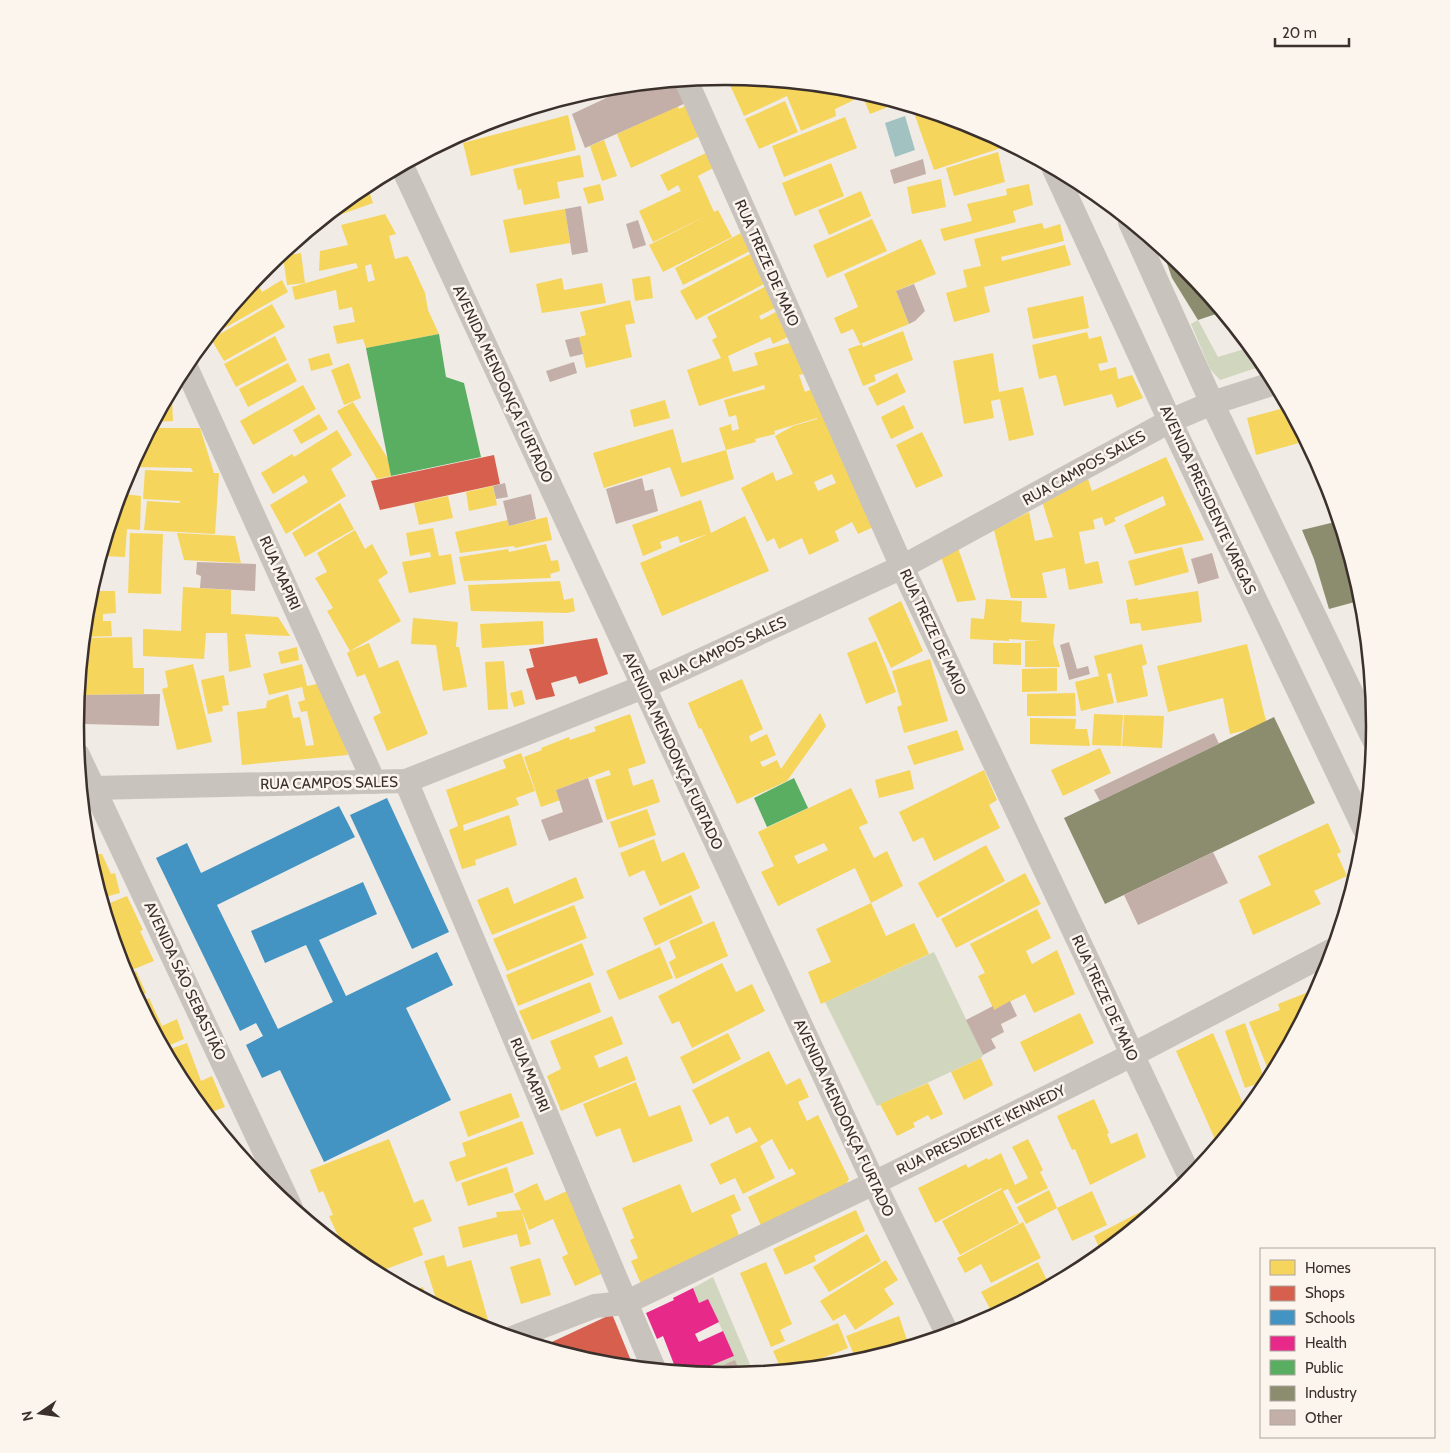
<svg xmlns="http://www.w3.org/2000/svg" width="1450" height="1453" viewBox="0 0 1450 1453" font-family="Cabin,sans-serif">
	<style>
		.green { fill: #d1d6bf }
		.water { fill: #a1c2c1 }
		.homes { fill: #f6d55c; fill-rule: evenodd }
		.shops { fill: #d6604d }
		.schools { fill: #4393c3 }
		.health { fill: #e7298a }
		.public { fill: #5aae61 }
		.industry { fill: #8c8c6e }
		.building { fill: #c3afa7 }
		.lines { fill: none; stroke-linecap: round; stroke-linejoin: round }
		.minor { stroke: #c9c3be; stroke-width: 24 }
		.labels { text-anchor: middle; stroke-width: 5; stroke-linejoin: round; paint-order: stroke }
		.street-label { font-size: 15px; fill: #3b302b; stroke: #fbf5ee }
		.rim { fill: none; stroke: #3b302b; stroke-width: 2.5 }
	</style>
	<rect width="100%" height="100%" fill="#f0ebe5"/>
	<!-- green -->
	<g class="green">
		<path d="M1198 320 1218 357 1251 347 1265 365 1220 380 1210 369 1191 324Z"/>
		<path d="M934 952 983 1055 981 1058 877 1106 825 1002Z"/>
		<path d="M713 1277 754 1374 725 1376 693 1373 734 1356 708 1299 699 1303 693 1288Z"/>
	</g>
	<!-- water -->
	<path class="water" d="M905 116 915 150 895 157 885 123Z"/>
	<!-- homes -->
	<g class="homes">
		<path d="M746 79 801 84 803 89 808 92 821 86 849 89 854 100 835 109 836 116 801 131 787 96 744 116 730 85Z"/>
		<path d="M861 92 895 102 898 103 870 114Z"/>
		<path d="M785 101 798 132 759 149 745 119Z"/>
		<path d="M687 105 700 136 631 168 617 134 678 106 679 109Z"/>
		<path d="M916 109 974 126 1002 141 1004 147 934 170 913 110Z"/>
		<path d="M568 115 576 150 471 176 463 143Z"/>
		<path d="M845 117 857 148 784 177 772 146Z"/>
		<path d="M503 118 504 120 446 148 444 143 477 126Z"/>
		<path d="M604 140 617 176 602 181 590 146Z"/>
		<path d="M998 152 1005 182 954 196 946 168Z"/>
		<path d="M706 153 713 168 698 176 714 212 718 210 732 237 663 272 649 245 712 213 653 242 639 211 681 191 678 185 668 191 660 175Z"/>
		<path d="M580 155 584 177 557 182 560 198 524 205 521 189 518 190 513 169Z"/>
		<path d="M831 163 844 196 795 216 782 183Z"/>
		<path d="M941 179 946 207 912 214 907 187Z"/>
		<path d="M600 184 604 200 588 204 583 188Z"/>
		<path d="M1029 184 1033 205 1013 211 1016 222 944 241 940 229 972 221 967 204 1007 195 1006 189Z"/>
		<path d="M367 185 373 203 328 219 327 216 363 187Z"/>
		<path d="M861 191 871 216 829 235 818 210Z"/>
		<path d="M565 209 570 243 510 253 503 220Z"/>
		<path d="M385 214 396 234 389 236 395 259 407 256 410 260 425 293 428 310 439 334 366 348 363 339 337 344 333 326 355 322 352 307 339 310 336 290 295 300 292 287 358 268 356 263 319 271 320 251 348 245 341 225ZM371 264 375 280 368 282 365 266Z"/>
		<path d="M872 219 887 251 827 278 813 245Z"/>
		<path d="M1042 223 1044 229 1060 224 1064 241 1001 257 1002 261 1065 245 1071 265 984 287 990 312 954 322 946 293 967 287 963 270 981 266 974 239Z"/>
		<path d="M741 233 750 251 683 285 675 268Z"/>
		<path d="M921 239 936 274 896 291 909 324 860 344 853 329 841 334 834 318 858 307 844 274Z"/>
		<path d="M301 253 305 283 287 285 283 256Z"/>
		<path d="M752 253 768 282 696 320 680 291Z"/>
		<path d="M650 276 653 298 635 301 632 279Z"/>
		<path d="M562 278 564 290 602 283 606 303 542 313 536 284Z"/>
		<path d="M255 280 262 292 282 280 288 292 207 338Z"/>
		<path d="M770 284 781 305 759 316 761 320 781 309 794 334 773 344 770 337 728 356 733 372 758 365 754 353 796 341 811 372 799 375 805 392 819 386 878 525 858 534 852 522 835 531 839 541 809 555 802 538 779 549 774 538 767 542 741 488 773 472 776 481 793 474 775 436 793 426 817 419V418L774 431 775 434 755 439 756 442 726 450 734 479 681 497 670 467 604 488 593 453 673 429 682 463 726 450 719 428 731 424 732 431 739 429 736 415 729 417 724 400 765 389 764 385 699 406 687 370 721 358 712 340 717 337 707 317ZM832 474 836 483 818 491 814 482Z"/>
		<path d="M1083 296 1089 328 1033 339 1027 308Z"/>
		<path d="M630 300 635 323 625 325 632 357 586 368 579 337 586 335 580 312Z"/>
		<path d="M272 304 285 327 224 361 211 339Z"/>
		<path d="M903 331 913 360 874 375 876 381 863 386 848 349 862 344 863 347Z"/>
		<path d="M1087 332 1089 339 1101 336 1108 362 1098 364 1100 371 1116 367 1118 379 1132 375 1143 398 1117 408 1112 394 1064 406 1056 375 1039 379 1032 345Z"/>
		<path d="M275 336 287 360 236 387 224 364Z"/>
		<path d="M329 353 333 365 311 371 308 359Z"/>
		<path d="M993 353 999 392 1023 387 1034 435 1009 441 1000 399 991 401 994 418 964 424 953 361Z"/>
		<path d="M288 363 297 381 248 407 239 389Z"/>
		<path d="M349 363 361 398 344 405 331 370Z"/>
		<path d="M897 373 906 392 877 406 868 388Z"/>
		<path d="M303 385 316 409 253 445 240 421Z"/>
		<path d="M166 399H172L173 421 154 422Z"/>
		<path d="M665 400 670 418 634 427 630 410Z"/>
		<path d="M353 402 388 459 391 476 377 479 337 411Z"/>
		<path d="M904 405 914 428 891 439 881 417Z"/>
		<path d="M1288 407 1306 441 1256 455 1247 418Z"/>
		<path d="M319 414 328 429 301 444 293 430Z"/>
		<path d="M151 428H200L214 473H219L215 534 144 530 147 501 180 503V501L143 499 145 470 193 472 191 468 130 467 139 450H148L147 435Z"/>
		<path d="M337 430 352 455 331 469 346 496 286 534 270 505 308 482 304 475 273 494 261 473 292 454 294 457Z"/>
		<path d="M922 432 943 476 916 488 896 445Z"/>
		<path d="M1166 457 1204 540 1135 554 1124 525 1166 505 1163 496 1114 518 1116 521 1105 526 1102 517 1093 520 1095 529 1079 532 1085 564 1098 561 1103 583 1069 590 1065 568 1042 573 1047 598H1011L994 530 1029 512 1035 541 1053 537 1041 498 1088 479 1092 491Z"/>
		<path d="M493 486 497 505 469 511 466 492Z"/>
		<path d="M123 494 141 496 140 530 127 529 125 557 101 556 118 498 123 499Z"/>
		<path d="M448 496 453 518 419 525 414 503Z"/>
		<path d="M701 500 711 533 745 516 769 571 662 616 640 563 708 534 680 543 678 536 660 542 662 548 643 556 632 525Z"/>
		<path d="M340 503 354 529 305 557 292 533Z"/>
		<path d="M547 517 552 540 515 548 514 546 460 553 455 532 508 520 509 526Z"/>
		<path d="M433 528 439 556 451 554 456 584 409 593 402 562 431 557 430 552 410 556 406 533Z"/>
		<path d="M355 530 365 549 372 544 388 573 378 580 401 621 350 651 369 643 379 668 398 660 428 734 387 751 373 717 381 713 365 674 357 677 347 653 350 651 327 611 333 608 315 578 327 572 317 553Z"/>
		<path d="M130 533 163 534 161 594 128 593Z"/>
		<path d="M177 533 235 536 241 563 184 560Z"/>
		<path d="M546 544 551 561 558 560 560 571 550 574 551 578 464 581 459 557 508 549 509 552Z"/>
		<path d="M1182 547 1189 572 1135 586 1128 561Z"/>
		<path d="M958 548 976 600 957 602 941 557Z"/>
		<path d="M560 581 564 600 573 598 575 611 567 613 471 611 468 585Z"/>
		<path d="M183 587 231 590V614L278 617 290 636 245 634 251 667 229 672 227 633H206L204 659 143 656V629L181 631Z"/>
		<path d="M90 591H115L116 613 103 614V621H111L112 636 84 637 88 599Z"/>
		<path d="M1198 591 1202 622 1142 631 1140 623 1130 624 1126 600 1138 598V600Z"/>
		<path d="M986 599 1022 601 1021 622 1055 624 1053 642 1060 667H1025V641H1040L1009 639V641L970 639 971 618 984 619Z"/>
		<path d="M901 601 923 651 891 668 868 618Z"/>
		<path d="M413 618 458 622 456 647H459L467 687 443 691 436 645 411 644Z"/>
		<path d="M543 621 544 644 482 648 480 624Z"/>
		<path d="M132 637 133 668H144V694L83 695 84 690H79L84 638Z"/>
		<path d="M876 641 896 692 866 704 847 653Z"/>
		<path d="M993 643H1021V665L993 664Z"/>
		<path d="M1142 644 1147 664 1142 666 1148 696 1117 703 1111 673 1107 674 1114 703 1081 711 1075 682 1099 676 1094 656Z"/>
		<path d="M1247 644 1266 721 1251 729 1230 734 1223 698 1168 712 1157 666Z"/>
		<path d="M297 647 299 660 281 664 278 652Z"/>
		<path d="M930 659 948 721 904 733 897 707 902 705 892 671Z"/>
		<path d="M504 661 508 709 488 710 485 662Z"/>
		<path d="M193 664 212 742 177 750 162 689 168 687 165 671Z"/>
		<path d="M302 664 307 686 317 684 344 741 348 755 242 765 237 712 266 708 267 701 288 694 293 718 300 717 306 746 314 745 307 711 301 712 298 702 305 700 302 687 269 695 263 674Z"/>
		<path d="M1057 668V691L1022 692V669Z"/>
		<path d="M224 675 229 705 222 706 223 711 208 714 201 680Z"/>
		<path d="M742 679 763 729 749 736 751 742 767 734 776 755 760 762 763 767 777 760 781 769 820 713 826 726 787 781 737 804 701 728 699 729 688 703Z"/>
		<path d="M522 690 525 704 514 707 510 693Z"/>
		<path d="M1075 693 1076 716H1027V694Z"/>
		<path d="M630 714 646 763 628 769 633 786 653 779 660 802 607 820 595 780 611 775 609 770 556 790 560 800 541 807 524 757 542 750 541 748 569 737 570 740 596 731 594 727Z"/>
		<path d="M1094 714 1123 715 1121 746 1092 745Z"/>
		<path d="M1124 715 1164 716 1162 748 1122 746Z"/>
		<path d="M1030 718 1076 719 1075 729H1087L1090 746 1030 744Z"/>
		<path d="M957 730 964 750 914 765 907 746Z"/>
		<path d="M1100 748 1111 773 1063 796 1051 770Z"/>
		<path d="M521 753 535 791 516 798 519 805 463 825 464 831 509 815 517 845 475 860 476 865 462 869 449 830 458 826 446 790 506 768 503 760Z"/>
		<path d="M910 770 914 789 879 798 875 780Z"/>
		<path d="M984 770 997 800 989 805 1000 828 934 861 923 837 913 842 899 812Z"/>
		<path d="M851 788 868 823 859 827 874 858 887 851 903 886 871 903 855 868 778 906 761 872 774 866 758 832ZM824 843 828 850 798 864 794 856Z"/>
		<path d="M647 809 656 835 619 848 610 822Z"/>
		<path d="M84 817 98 854H102L111 874 115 873 120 893 101 898 87 853Z"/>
		<path d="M1328 823 1341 852 1337 854 1347 876 1314 891 1321 904 1253 935 1239 900 1271 885 1258 856Z"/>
		<path d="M654 839 662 862 684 852 700 888 660 906 644 870 629 877 620 853Z"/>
		<path d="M986 845 1005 881 937 918 918 883Z"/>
		<path d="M1025 873 1041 904 956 948 941 919Z"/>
		<path d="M576 877 584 898 492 935 477 900 508 887 514 904Z"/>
		<path d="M691 895 703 923 655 946 643 918Z"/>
		<path d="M127 896 143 930 140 931 154 961 124 973 114 941 120 939 105 905Z"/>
		<path d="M871 903 886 936 914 923 929 954 821 1004 808 972 831 962 816 929Z"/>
		<path d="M574 905 587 938 507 971 493 939Z"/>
		<path d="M1037 909 1051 938 1026 951 1032 964 1057 950 1075 994 1034 1013 1025 994 994 1010 978 976 985 973 970 944Z"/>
		<path d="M714 921 728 956 676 979 669 962 676 958 669 941Z"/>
		<path d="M582 943 594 975 518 1006 506 975Z"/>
		<path d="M660 947 673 978 619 1000 606 971Z"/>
		<path d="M722 963 736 992 752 984 765 1011 692 1048 679 1021 672 1024 658 996Z"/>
		<path d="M136 971 146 993 137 998 125 976Z"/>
		<path d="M590 982 601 1012 532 1040 519 1011Z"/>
		<path d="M1316 989 1317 992 1271 1077 1249 1022 1280 1010 1278 1004Z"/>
		<path d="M149 998 162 1026 177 1019 184 1039 163 1048 139 1003Z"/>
		<path d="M1080 1013 1094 1043 1034 1072 1020 1042Z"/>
		<path d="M612 1016 623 1044 594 1056 599 1068 627 1056 636 1080 561 1111 547 1076 561 1069 550 1041Z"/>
		<path d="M1245 1023 1265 1081 1245 1088 1225 1031Z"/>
		<path d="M728 1033 741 1059 693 1084 680 1057Z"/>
		<path d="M1213 1033 1246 1111 1218 1146 1176 1051Z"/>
		<path d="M187 1043 201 1081 212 1076 225 1107 207 1114 184 1087 165 1051Z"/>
		<path d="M769 1051 786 1085 800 1078 809 1097 798 1102 807 1121 818 1115 849 1179 842 1191 762 1228 748 1197 796 1174 792 1168 789 1170 772 1139 760 1146 775 1178 743 1194 735 1178 720 1185 710 1164 758 1141 750 1127 736 1134 728 1116 710 1125 692 1090Z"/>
		<path d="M981 1058 993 1085 964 1100 951 1072Z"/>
		<path d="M636 1082 649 1117 680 1105 693 1141 633 1163 620 1128 596 1137 583 1104Z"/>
		<path d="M928 1083 943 1114 931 1120 928 1115 913 1123 915 1127 897 1136 880 1104Z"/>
		<path d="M511 1093 520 1117 468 1137 459 1112Z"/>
		<path d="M1094 1099 1109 1133 1107 1134 1111 1144 1137 1133 1146 1157 1090 1185 1075 1149 1072 1150 1057 1116Z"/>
		<path d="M219 1117 227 1139V1140L211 1120Z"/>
		<path d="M522 1121 534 1154 456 1182 449 1162 466 1156 462 1143Z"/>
		<path d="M389 1139 414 1203 423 1199 432 1221 413 1228 423 1255 376 1273 364 1267 345 1251 329 1216 333 1215 323 1191 319 1193 310 1170Z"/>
		<path d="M1028 1139 1043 1170 1040 1172 1048 1188 1016 1204 1008 1189 1003 1191 1019 1223 960 1255 942 1221 1002 1189 1001 1188 935 1223 918 1188 966 1164 968 1168 987 1158 988 1160 1001 1153 1015 1185 1028 1178 1012 1147Z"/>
		<path d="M507 1167 514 1192 468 1206 461 1183Z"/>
		<path d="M537 1183 545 1201 567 1191 603 1273 575 1286 562 1257 568 1254 553 1219 529 1230 521 1210 531 1244 520 1247 517 1234 463 1248 458 1227 497 1217 496 1212 521 1210 514 1194Z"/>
		<path d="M680 1184 692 1213 734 1194 741 1210 731 1215 740 1238 641 1284 631 1261 638 1258 630 1240 634 1238 622 1208Z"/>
		<path d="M1049 1190 1057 1208 1026 1224 1017 1207Z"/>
		<path d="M1092 1191 1107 1225 1072 1241 1057 1208Z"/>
		<path d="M1163 1200 1164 1203 1102 1254 1094 1236Z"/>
		<path d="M856 1210 865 1231 814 1256 816 1261 785 1275 773 1249Z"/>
		<path d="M1023 1222 1041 1258 991 1283 981 1264 965 1273 957 1258Z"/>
		<path d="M867 1234 881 1261 829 1292 813 1267Z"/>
		<path d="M444 1255 447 1267 471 1260 490 1327 482 1329 477 1327 476 1324 472 1325 436 1305H438L424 1261Z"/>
		<path d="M540 1258 551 1295 521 1304 510 1267Z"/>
		<path d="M886 1260 898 1280 884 1289 894 1304 855 1330 845 1314 833 1321 820 1301Z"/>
		<path d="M766 1262 792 1324 780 1330 785 1341 771 1347 740 1273Z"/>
		<path d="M1038 1262 1050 1286 994 1316 981 1292Z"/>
		<path d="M423 1287 428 1301 410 1292Z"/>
		<path d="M899 1316 908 1343 857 1362 846 1336Z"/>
		<path d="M838 1323 848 1348 792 1370 782 1371 773 1351Z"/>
		<path d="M833 1356 836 1366 805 1369 804 1368Z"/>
	</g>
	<!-- shops -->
	<g class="shops">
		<path d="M494 455 500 484 380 510 371 481Z"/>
		<path d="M597 638 608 674 579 684 576 676 551 683 555 696 536 700 526 669 534 667 529 649Z"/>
		<path d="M612 1314 634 1368 598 1364 541 1347Z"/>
	</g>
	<!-- schools -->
	<g class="schools">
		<path d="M387 798 449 932 412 949 350 815Z"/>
		<path d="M339 806 355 837 217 905 278 1029 333 1002 306 945 265 963 251 931 363 882 377 914 319 940 346 996 437 952 453 985 406 1008 451 1100 324 1162 280 1070 262 1078 246 1045 263 1036 256 1023 240 1031 156 858 187 843 201 873Z"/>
	</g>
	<!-- health -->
	<path class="health" d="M693 1288 699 1303 708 1299 719 1322 695 1334 699 1342 723 1331 734 1356 693 1373 677 1372 663 1336 657 1339 646 1313 674 1300 673 1298Z"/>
	<!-- public -->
	<g class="public">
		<path d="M439 334 446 377 464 383 481 457 391 476 366 348Z"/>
		<path d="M794 778 808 808 767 827 754 798Z"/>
	</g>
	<!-- industry -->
	<g class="industry">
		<path d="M1162 249 1185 267 1222 312 1198 320 1172 278Z"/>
		<path d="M1339 521 1362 600 1329 609 1314 559 1302 530Z"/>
		<path d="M1274 717 1315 803 1105 904 1064 818Z"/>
	</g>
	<!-- building -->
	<g class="building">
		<path d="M678 81 686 103 585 148 572 114 634 85Z"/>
		<path d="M923 159 926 174 894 184 890 170Z"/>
		<path d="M581 206 588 252 572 255 565 209Z"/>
		<path d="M638 220 646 245 633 249 626 224Z"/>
		<path d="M914 284 925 311 915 321 909 324 896 291Z"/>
		<path d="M579 337 583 354 570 357 565 340Z"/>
		<path d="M574 362 577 373 550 382 546 371Z"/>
		<path d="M642 478 645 491 653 489 658 511 616 524 606 489Z"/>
		<path d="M505 483 508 497 496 499 493 486Z"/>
		<path d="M531 494 536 519 509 526 503 501Z"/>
		<path d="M1212 553 1219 578 1198 584 1191 559Z"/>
		<path d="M197 562 256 564 255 591 200 588 201 576 196 574Z"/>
		<path d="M1069 642 1077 669 1088 666 1090 674 1069 680 1060 645Z"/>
		<path d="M160 694 159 726 84 724 80 704 83 695Z"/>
		<path d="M1214 733 1219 744 1100 801 1094 790Z"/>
		<path d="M588 778 603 822 549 841 541 820 563 812 556 790Z"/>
		<path d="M1213 852 1228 883 1138 925 1124 895Z"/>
		<path d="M1010 1001 1017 1016 1001 1024 1004 1032 991 1039 996 1048 983 1055 966 1020 993 1006 994 1010Z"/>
		<path d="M735 1360 741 1375 725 1376 703 1374Z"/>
	</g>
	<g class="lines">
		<!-- minor -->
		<g class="minor">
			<path d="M686 80 902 567 1191 1179"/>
			<path d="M402 166 874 1183 948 1335"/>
			<path d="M1054 169 1170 421 1365 830"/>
			<path d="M1130 222 1212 403 1374 740"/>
			<path d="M185 365 374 782"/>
			<path d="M78 755 291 1208"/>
			<path d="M406 781 654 1369"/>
			<path d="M81 789 93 788 406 781 643 687 902 567 1170 421 1212 403 1275 383"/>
			<path d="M512 1338 595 1306 625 1303 874 1183 1132 1055 1333 950"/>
		</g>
	</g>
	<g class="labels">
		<!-- street labels -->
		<g class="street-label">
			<text transform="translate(767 263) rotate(66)" y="5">RUA TREZE DE MAIO</text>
			<text transform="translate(503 384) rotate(65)" y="5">AVENIDA MENDONÇA FURTADO</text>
			<text transform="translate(1084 468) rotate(-29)" y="5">RUA CAMPOS SALES</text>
			<text transform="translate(1208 500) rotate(65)" y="5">AVENIDA PRESIDENTE VARGAS</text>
			<text transform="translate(280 573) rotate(66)" y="5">RUA MAPIRI</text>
			<text transform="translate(933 632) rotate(65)" y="5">RUA TREZE DE MAIO</text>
			<text transform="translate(723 650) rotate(-25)" y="5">RUA CAMPOS SALES</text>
			<text transform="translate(673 751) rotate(65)" y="5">AVENIDA MENDONÇA FURTADO</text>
			<text transform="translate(329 783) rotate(-1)" y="5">RUA CAMPOS SALES</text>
			<text transform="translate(185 981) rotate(65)" y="5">AVENIDA SÃO SEBASTIÃO</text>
			<text transform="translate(1105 998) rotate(65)" y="5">RUA TREZE DE MAIO</text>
			<text transform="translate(530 1075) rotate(67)" y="5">RUA MAPIRI</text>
			<text transform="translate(844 1118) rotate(65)" y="5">AVENIDA MENDONÇA FURTADO</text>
			<text transform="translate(981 1130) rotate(-26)" y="5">RUA PRESIDENTE KENNEDY</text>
		</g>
	</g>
	<!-- crop -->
	<path d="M0 0H1450V1453H0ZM84 726a641 641 0 1 1 1282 0a641 641 0 1 1-1282 0Z" fill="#fbf5ee" fill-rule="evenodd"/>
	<path class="rim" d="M84 726a641 641 0 1 1 1282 0a641 641 0 1 1-1282 0Z"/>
	<!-- legend -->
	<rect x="1260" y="1248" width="175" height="190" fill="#fbf5ee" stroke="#aea6a0"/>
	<rect x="1270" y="1260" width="25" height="15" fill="#f6d55c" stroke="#aea6a0"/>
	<text x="1305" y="1273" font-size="15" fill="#3b302b">Homes</text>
	<rect x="1270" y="1286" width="25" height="15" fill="#d6604d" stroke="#aea6a0"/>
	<text x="1305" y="1298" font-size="15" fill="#3b302b">Shops</text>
	<rect x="1270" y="1310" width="25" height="15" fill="#4393c3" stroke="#aea6a0"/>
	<text x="1305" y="1323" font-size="15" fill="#3b302b">Schools</text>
	<rect x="1270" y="1336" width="25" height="15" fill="#e7298a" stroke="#aea6a0"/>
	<text x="1305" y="1348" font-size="15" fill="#3b302b">Health</text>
	<rect x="1270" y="1360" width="25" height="15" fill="#5aae61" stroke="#aea6a0"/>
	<text x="1305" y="1373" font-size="15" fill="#3b302b">Public</text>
	<rect x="1270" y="1386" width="25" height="15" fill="#8c8c6e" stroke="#aea6a0"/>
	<text x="1305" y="1398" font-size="15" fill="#3b302b">Industry</text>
	<rect x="1270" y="1410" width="25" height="15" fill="#c3afa7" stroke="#aea6a0"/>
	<text x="1305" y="1423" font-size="15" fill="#3b302b">Other</text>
	<!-- north arrow -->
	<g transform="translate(40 1413) rotate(257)" stroke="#fbf5ee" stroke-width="4" paint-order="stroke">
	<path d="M0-4L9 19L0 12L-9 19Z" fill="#3b302b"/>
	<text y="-8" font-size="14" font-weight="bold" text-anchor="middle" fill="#3b302b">N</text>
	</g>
	<!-- scale -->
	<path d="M1275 38v8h74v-8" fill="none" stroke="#3b302b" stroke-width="2.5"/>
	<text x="1282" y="38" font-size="15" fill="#3b302b" stroke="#fbf5ee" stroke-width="4" paint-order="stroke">20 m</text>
</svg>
